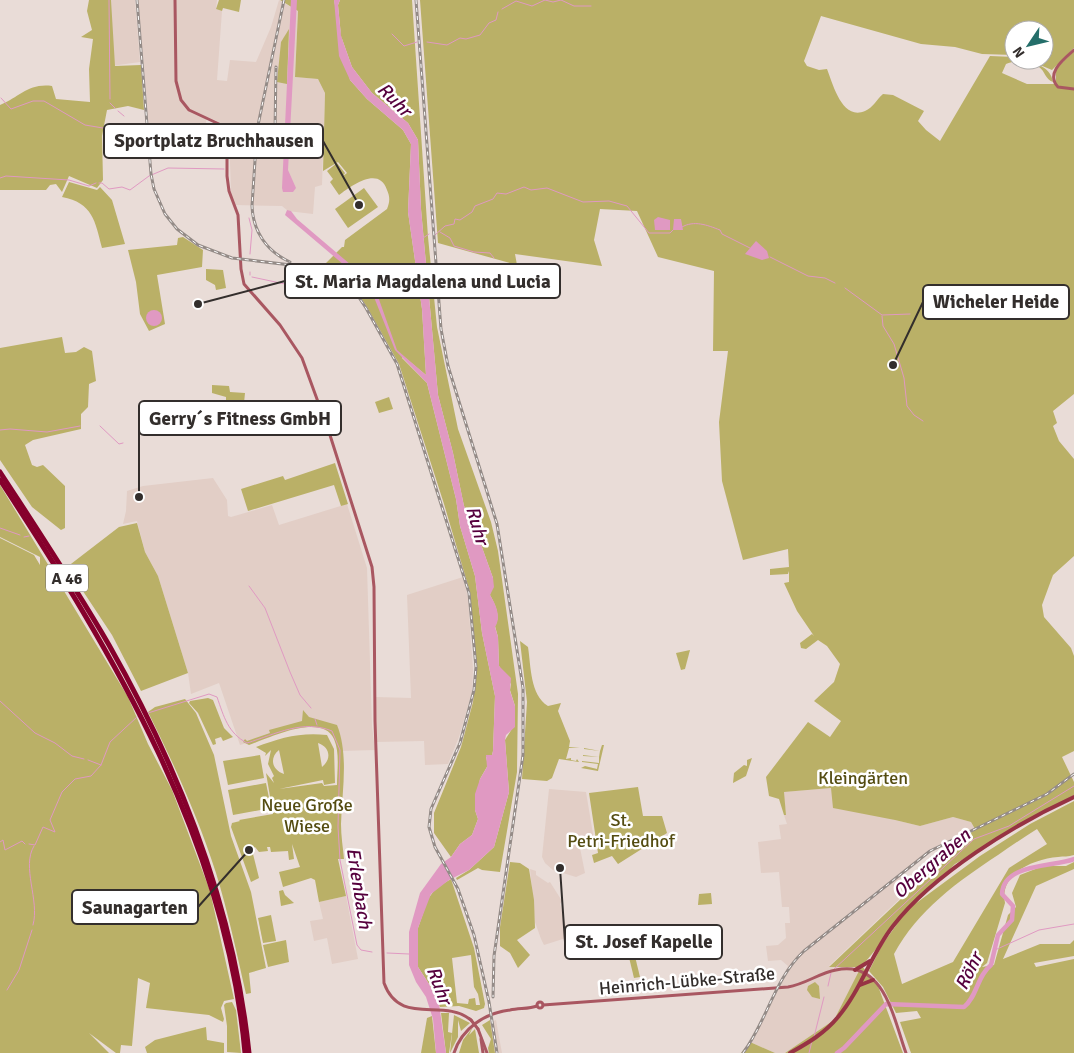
<svg xmlns="http://www.w3.org/2000/svg" width="1074" height="1053" viewBox="0 0 1074 1053" font-family="Signika,sans-serif">
	<style>
		.built { fill: #e2cec6 }
		.green { fill: #bab067; fill-rule: evenodd }
		.water { fill: #e099c2 }
		.lines { fill: none; stroke-linecap: round; stroke-linejoin: round }
		.stream { stroke: #e099c2; stroke-width: 1 }
		.river { stroke: #e099c2; stroke-width: 4.5 }
		.secondary { stroke: #a95761; stroke-width: 3 }
		.primary { stroke: #973344; stroke-width: 4 }
		.highway { stroke: #86002c; stroke-width: 5 }
		.rail-casing { stroke: #948b87; stroke-width: 3 }
		.rail { stroke: #fff; stroke-width: 1; stroke-dasharray: 4; stroke-linecap: butt }
		.secondary-bridge { stroke: #a95761; stroke-width: 3 }
		.labels { text-anchor: middle; stroke-width: 5; stroke-linejoin: round; paint-order: stroke }
		.shield { fill: #fff; stroke: #706d6b; stroke-width: 1 }
		.shield-label { font-size: 16px; font-weight: bold; fill: #332e2c }
		.park-label { font-size: 18px; fill: #544c11; stroke: #fff }
		.street-label { font-size: 18px; fill: #332e2c; stroke: #fff }
		.water-label { font-size: 19px; font-style: italic; fill: #56003d; stroke: #fff }
		.leader { fill: none; stroke: #332e2c; stroke-width: 2 }
		.callout-dot { fill: #332e2c; stroke: #fff; stroke-width: 2 }
		.callout { fill: #fff; stroke: #332e2c; stroke-width: 2 }
		.callout-label { font-size: 19px; text-anchor: middle; font-weight: bold; fill: #332e2c }
	</style>
	<rect width="100%" height="100%" fill="#e9dcd7"/>
	<!-- built -->
	<g class="built">
		<path d="M111 0H135L140 62 111 66Z"/>
		<path d="M138 0H217L216 9 222 11 217 80 227 81 230 60 256 62 271 27 279 0 298 11 295 77 318 79 325 93 322 185 315 187 313 214 288 211 282 206 236 205 231 192 229 133 222 124 215 120 207 117 203 138 209 139 208 150 170 142 164 134 150 138Z"/>
		<path d="M213 478 227 500 228 516 231 517 272 505 279 525 347 504 367 568 372 726 375 750 341 751 337 735 323 725 310 723 240 745 219 683 191 694 188 673 158 576 145 552 137 521 123 524 126 511 127 491 143 486Z"/>
		<path d="M463 577 468 598 473 669 472 692 459 737 448 764 425 765 424 741 376 742V697L411 698 407 595Z"/>
		<path d="M831 788 895 820 920 826 953 817 971 822 975 829 932 851 900 875 909 890 829 966H862L834 1020 785 1053H775L750 1042 788 966 781 960 768 961 766 946 778 945 786 938 785 923H790L789 907H782L779 872 761 873 758 842 781 839 779 825 787 824 784 815 786 814 783 792Z"/>
		<path d="M549 789 586 792 594 840 579 843 585 873 576 877 553 870 545 863 542 857Z"/>
		<path d="M530 869 536 871V875L548 883 550 882 562 901 560 904 569 937 544 945 541 939 535 922Z"/>
		<path d="M346 896 358 959 332 964 327 938 314 941 310 921 323 919 319 902Z"/>
		<path d="M496 1020 499 1037 502 1053H495L490 1022Z"/>
	</g>
	<!-- green -->
	<g class="green">
		<path d="M89 0H111L115 66 141 65 144 110 128 106 107 110 102 136 103 180 97 188 69 176 62 192 56 184 50 185 46 190H0V105C20 97 28 83 52 86L56 99 90 102 89 69 93 39 81 37 92 30 87 11Z"/>
		<path d="M219 0H241L239 12 223 8 222 11 216 9Z"/>
		<path d="M280 0H334L350 80 367 99 403 130 411 144 408 212 422 309 426 375 403 356 402 358 427 383 456 499 460 526 475 576 482 633 495 696 493 751 492 755 486 757 488 765 480 779 475 810 478 819 472 835 460 844 451 857 434 833V813L461 747 473 702 477 669 470 592 444 504 399 364 367 307 357 292 340 274 338 276 322 267 342 247H344L345 240 387 209C390 201 390 197 387 190 379 165 351 186 339 195L330 182 333 179 327 171 337 163 345 173 343 176 347 173 338 162 323 171 325 93 318 79 295 77 298 11Z"/>
		<path d="M340 0H412L428 237 437 327 458 429 491 522 498 551 518 694 517 772 500 872 482 870 478 868 457 880 456 878 469 870 494 847 509 792 505 740 515 724V706L510 690 511 684 499 666 498 637 495 626C501 616 495 604 490 595L493 578 474 525 464 506 453 453 438 395 421 209 418 140 408 123 372 93 352 67 341 36 338 5Z"/>
		<path d="M420 0H1074V48L1052 70 1028 60H1044V30H1014V55L982 54 955 47 921 44 821 16 804 61 807 66 819 70 827 69C833 84 842 121 865 111 873 108 877 99 883 94L893 95 924 111 918 121 926 130 940 141 990 56 1014 57V60C1029 60 1051 65 1053 82 1045 79 1045 71 1039 67 1029 62 1015 60 1006 64L1002 73 1027 84H1056V69L1074 51V394L1053 411 1057 423 1053 426 1059 441 1074 459V556L1053 575 1042 605 1044 617 1071 648 1074 656V751L1062 757 1074 782V795L955 864 915 904 980 856 1030 824 1074 801V855C1068 857 1064 856 1058 857 1034 859 999 873 1005 903L987 963 982 967 994 965 1008 915 1016 907 1012 893 1020 875 1043 866H1066L1074 862V869L1036 886 1003 959 1040 944H1070L1074 940V956L1034 963 1036 967 1074 959V1053H911L900 1022 921 1018 917 1011 896 1013 883 987 869 971 882 945 900 920 862 966 878 986 903 1053H785L834 1020 861 967H829L975 829 971 822 953 817 920 826 895 820 833 808 831 788 784 792 786 815H784L779 799 769 796 766 777 808 722 830 737 841 721 814 701 834 682 840 664 827 646 818 640 806 649 801 648 800 643 812 634 814 636 797 611 784 583 789 582V571L788 574 770 575V569L789 567 788 549 743 560 722 481 719 422 728 351H713L714 271 658 257 637 211 600 209 594 240 602 266 515 254 517 265 438 243ZM1037 829 1047 844 1009 868 953 962 902 984 894 954C918 910 957 882 998 855 1011 846 1024 837 1037 829Z"/>
		<path d="M289 29 287 84 277 82 281 42Z"/>
		<path d="M69 182 97 190 100 187 112 200 125 244 102 248C95 221 93 203 62 197Z"/>
		<path d="M364 188 378 207 348 228 335 209Z"/>
		<path d="M183 237 203 250 202 267 157 275 165 324 149 331 140 314 136 282 128 250 177 245 178 238Z"/>
		<path d="M206 269 223 270 226 288 216 290 215 285 206 280Z"/>
		<path d="M62 337 65 353 76 352 84 347 92 351 96 381 89 384 88 407 81 414V429L33 440 25 445 32 465 37 467 43 465 65 486V528L61 530 32 507 0 460V348Z"/>
		<path d="M212 385 229 386 230 392 245 393 244 403 226 401V397L212 393Z"/>
		<path d="M389 397 393 409 379 413 375 402Z"/>
		<path d="M335 463 348 504 341 506 334 485 248 511 241 489 283 476 285 480Z"/>
		<path d="M0 485 128 697 148 744 172 790 210 891 234 999 224 1001 221 1008 224 1019 223 1022 209 1015 146 1008 150 983 138 978 132 1046 121 1045 120 1053H116L89 1033 109 1053H0V538L34 555 40 565V557L0 537Z"/>
		<path d="M137 523 145 552 158 576 188 673 141 691 112 635 67 567 119 527Z"/>
		<path d="M520 641 528 647C531 666 530 695 548 706L561 703 558 711 570 741 569 747 580 748H569L566 759 571 758V760L576 761 577 759 579 762 559 759 552 778 547 781 522 779 527 702Z"/>
		<path d="M690 650 685 669 681 670 676 653Z"/>
		<path d="M208 698 213 700 224 728 233 737 223 741 221 737 215 739 216 744 213 745 198 713 189 703 190 701Z"/>
		<path d="M185 699 196 713 214 755 231 836 251 892 266 968 249 973 251 993 246 994C237 954 228 912 216 873 198 817 174 764 148 712L155 707Z"/>
		<path d="M303 710 309 717 337 725C349 755 342 791 341 824 341 836 343 848 344 859H338L346 896 319 902 315 880 311 878 283 887 279 872 300 867 292 844 294 859 289 860 288 851 271 852 270 847H267L268 851 259 852 255 847 252 850 259 878 251 882 231 827 232 823 240 821 239 820 273 814 266 773 274 783 272 778 274 776 268 764 271 750 265 756 266 753 256 747C280 738 300 732 327 735L334 749 335 783 324 785 323 780 279 789 322 783 324 786 337 785C337 771 340 753 334 739 322 712 269 738 249 745L243 742 245 739 247 741 270 733 269 730 302 721ZM318 743C330 747 332 759 322 767ZM279 750 284 774C272 770 269 758 279 750Z"/>
		<path d="M602 745H604L598 771 581 768 585 766 597 769 598 764 582 762V761L599 763V757L583 756V755L599 757 600 751 584 749V748L600 751Z"/>
		<path d="M260 755 264 778 228 785 223 761Z"/>
		<path d="M752 758 746 776 733 783 734 773 744 765 747 766V760Z"/>
		<path d="M266 783 271 808 233 815 228 790Z"/>
		<path d="M638 787 643 816H662L667 833 618 864 612 856 594 863 592 855 598 853 589 793Z"/>
		<path d="M510 862 520 863 529 869 534 900 535 928 517 940 530 955 518 968 510 953 500 946V927Z"/>
		<path d="M451 879 474 948 485 1004 484 1008 476 1011 459 1006 440 1007 429 984 418 967 416 946 418 928 428 899 436 888ZM471 955 474 987 478 994 480 1005H476L475 998 469 999 468 1004 457 1003 452 958Z"/>
		<path d="M283 890 285 895 294 903 281 906 279 891Z"/>
		<path d="M711 893 712 904 698 905 699 894Z"/>
		<path d="M271 915 276 941 263 943 258 918Z"/>
		<path d="M286 940 289 962 268 967 263 945Z"/>
		<path d="M631 940 640 977 634 978 625 941Z"/>
		<path d="M815 982 819 986 820 999 812 997 807 990 808 986Z"/>
		<path d="M232 1002 236 1010 241 1053 227 1052V1026L224 1005 226 1003Z"/>
		<path d="M441 1013H449L448 1032 452 1033 449 1053H446Z"/>
		<path d="M454 1015 470 1023 461 1031 458 1020V1037L450 1053Z"/>
		<path d="M432 1016 436 1053H421L427 1018Z"/>
		<path d="M490 1020 495 1053H489L488 1048 491 1039 482 1025Z"/>
		<path d="M206 1027 207 1040 224 1043V1053H147L145 1047 155 1040Z"/>
		<path d="M473 1027 469 1035 475 1029 479 1053H459L463 1040Z"/>
		<path d="M750 1042 775 1053H741Z"/>
	</g>
	<!-- water -->
	<g class="water">
		<path d="M291 0H297L288 170 296 188 293 192H283L282 188Z"/>
		<path d="M334 0H340L338 5 341 36 352 67 372 93 408 123 418 140 421 209 438 395 453 453 464 506 474 525 493 578 494 587 490 595C495 603 502 617 495 627L498 637 499 666 511 678 510 691 515 706V727L506 735 505 740 509 792 494 847 469 870 449 880 431 894 418 928V967L429 984 439 1004 446 1053H436L433 1019 426 997 416 982 409 965V932L420 893 441 864 451 857 460 844 472 835 478 819 475 810V794L480 779 487 767 486 755H492L493 751 495 696 482 633 475 576 460 526 456 499 427 383 395 350 370 287 285 215 287 210 291 211 297 219 371 282 376 291 397 350 426 375 422 309 408 212 411 144 403 130 367 99 350 80 339 56Z"/>
		<path d="M658 217 670 220V230H655L654 220Z"/>
		<path d="M674 219H681L683 230H673Z"/>
		<path d="M756 241 767 251 769 258 762 260 745 254Z"/>
		<circle cx="154" cy="318" r="8"/>
	</g>
	<g class="lines">
		<!-- stream -->
		<g class="stream">
			<path d="M109 0 110 99"/>
			<path d="M502 9 516 1 532 6 545 0 553 2 561 0 574 6H591"/>
			<path d="M392 34 404 46 417 42"/>
			<path d="M427 42 447 45 460 38 466 39 480 35 489 23 496 20 498 12"/>
			<path d="M1 98 11 109 33 101H44L85 125 103 128"/>
			<path d="M110 103 115 108"/>
			<path d="M118 111 124 116"/>
			<path d="M135 127 140 133"/>
			<path d="M142 135 146 138"/>
			<path d="M178 144 215 152"/>
			<path d="M0 178 6 176 69 180 89 186 96 183"/>
			<path d="M99 183H102L109 189 122 187 130 190 149 176 168 168 224 169"/>
			<path d="M249 218 252 230 250 254"/>
			<path d="M682 227C694 220 707 225 720 230L722 234 750 248"/>
			<path d="M440 232 450 238 454 246 474 252 490 253 494 258"/>
			<path d="M435 235 445 226 454 224 455 219 460 220 472 212 475 206 493 199 497 193 506 194 524 187 531 190 547 188 583 202 609 201 627 206 649 233H670L673 230"/>
			<path d="M423 238 429 234"/>
			<path d="M770 257 808 276 825 278 835 283"/>
			<path d="M250 272V275"/>
			<path d="M252 277 285 284 289 281"/>
			<path d="M845 288 882 315 910 314"/>
			<path d="M882 316 883 326 894 344 904 378 907 406 914 415 923 421"/>
			<path d="M100 426 119 444 123 443"/>
			<path d="M0 430 10 429 47 432 80 426"/>
			<path d="M0 528 20 535"/>
			<path d="M24 537 29 536"/>
			<path d="M249 586 265 608 290 672 300 695 311 708"/>
			<path d="M0 701 35 733 55 743 72 756 84 759"/>
			<path d="M148 713 209 694 217 697C224 717 228 733 247 743 276 734 303 719 332 731L340 750 338 827 340 860 357 945 361 950 372 952"/>
			<path d="M315 719 317 725"/>
			<path d="M88 760 101 765"/>
			<path d="M0 842 3 840 5 850 22 841 25 844"/>
			<path d="M29 844 35 845 43 827 55 832 50 820 62 792 75 779 91 776 101 765 110 742 137 717"/>
			<path d="M33 925C40 900 21 867 34 846"/>
			<path d="M995 950 1039 930 1074 924"/>
			<path d="M387 953 409 954"/>
			<path d="M833 970 974 839 1009 826 1074 786"/>
			<path d="M828 986 831 973"/>
			<path d="M7 990 19 970 32 930"/>
			<path d="M814 1037 824 997"/>
			<path d="M809 1053 812 1041"/>
		</g>
		<!-- river -->
		<path class="river" d="M837 1053 844 1048 886 1004 964 1007C977 997 977 976 991 965L998 935 1012 920 1013 906 1002 894C1003 863 1054 867 1074 859"/>
		<!-- secondary -->
		<g class="secondary">
			<path d="M175 0 176 81 181 100 189 110 219 124 227 135V176L229 191 238 215 241 269 244 284 280 325 302 358 329 432 372 567 374 587 375 721 384 983C400 1027 443 997 471 1020"/>
			<path d="M1074 50C1064 59 1045 73 1058 87L1074 89"/>
			<circle cx="540" cy="1005" r="3"/>
			<path d="M543 1005 788 987C806 984 819 973 836 970 885 959 894 1021 906 1053"/>
			<path d="M478 1029 487 1053"/>
			<path d="M481 1039 483 1053"/>
			<path d="M454 1053C462 1028 485 1013 510 1010 519 1008 529 1009 537 1006"/>
		</g>
		<!-- primary -->
		<g class="primary">
			<path d="M855 970 870 961"/>
			<path d="M860 985 873 980"/>
			<path d="M790 1053C808 1043 825 1033 838 1017 861 990 871 954 893 926 933 874 1015 824 1074 797"/>
		</g>
		<!-- highway -->
		<g class="highway">
			<path d="M0 472C37 529 75 586 109 645 181 772 234 907 249 1053"/>
			<path d="M0 480C114 654 226 841 245 1053"/>
		</g>
		<!-- rail casing -->
		<g class="rail-casing">
			<g id="rail">
				<path d="M137 0 151 174 154 189 165 214 177 229 198 245 232 258 316 268 329 273 343 281 356 293 366 308 397 364 469 593 476 667 474 690 460 743 431 809 429 827 435 847 458 889 474 935 489 1002 497 1053"/>
				<path d="M284 0 257 130 252 206C253 231 266 251 290 262"/>
				<path d="M416 0 441 329 448 366 497 524 523 688V755L494 956 493 997"/>
				<path d="M275 132 276 67"/>
				<path d="M245 134 253 152"/>
				<path d="M743 1053C767 1021 774 979 804 951L930 851 1047 794 1074 774"/>
			</g>
		</g>
		<!-- rail -->
		<use href="#rail" class="rail"/>
		<!-- secondary-bridge -->
		<path class="secondary-bridge" d="M471 1020 478 1029"/>
	</g>
	<g class="labels">
		<!-- shield labels -->
		<rect class="shield" x="46" y="564.5" width="42" height="27" rx="4"/>
		<g class="shield-label">
			<text x="67" y="584">A 46</text>
		</g>
		<!-- park labels -->
		<g class="park-label">
			<text x="863" y="784">Kleingärten</text>
			<text x="307" y="811">Neue Große<tspan x="307" dy="21">Wiese</tspan></text>
			<text x="621" y="826">St.<tspan x="621" dy="21">Petri-Friedhof</tspan></text>
		</g>
		<!-- street labels -->
		<g class="street-label">
			<text transform="translate(687 981) rotate(-5)" y="6">Heinrich-Lübke-Straße</text>
		</g>
		<!-- water labels -->
		<g class="water-label">
			<text transform="translate(395 99) rotate(45)" y="7">Ruhr</text>
			<text transform="translate(478 525) rotate(74)" y="7">Ruhr</text>
			<text transform="translate(931 863) rotate(-41)" y="7">Obergraben</text>
			<text transform="translate(360 888) rotate(81)" y="7">Erlenbach</text>
			<text transform="translate(968 971) rotate(-64)" y="7">Röhr</text>
			<text transform="translate(440 985) rotate(69)" y="7">Ruhr</text>
		</g>
	</g>
	<!-- callouts -->
	<path class="leader" d="M359 205L323 141M198 304L285 281M893 365L923 302M139 497L139 418M249 850L198 907M560 868L565 942"/>
	<g class="callout-dot">
		<circle cx="359" cy="205" r="5"/>
		<circle cx="198" cy="304" r="5"/>
		<circle cx="893" cy="365" r="5"/>
		<circle cx="139" cy="497" r="5"/>
		<circle cx="249" cy="850" r="5"/>
		<circle cx="560" cy="868" r="5"/>
	</g>
	<g class="callout">
		<rect x="104" y="124" width="219" height="34" rx="5"/>
		<rect x="285" y="264" width="275" height="34" rx="5"/>
		<rect x="923" y="285" width="146" height="34" rx="5"/>
		<rect x="139" y="401" width="202" height="34" rx="5"/>
		<rect x="72" y="890" width="126" height="34" rx="5"/>
		<rect x="565" y="925" width="157" height="34" rx="5"/>
	</g>
	<g class="callout-label">
		<text x="214" y="147">Sportplatz Bruchhausen</text>
		<text x="423" y="288">St. Maria Magdalena und Lucia</text>
		<text x="996" y="308">Wicheler Heide</text>
		<text x="240" y="425">Gerry´s Fitness GmbH</text>
		<text x="135" y="914">Saunagarten</text>
		<text x="644" y="948">St. Josef Kapelle</text>
	</g>
	<!-- north arrow -->
	<g transform="translate(1029 45) rotate(235)"><circle r="24" fill="#ffffff" stroke="#adabab"/>
	<path d="M0-4L9 19L0 12L-9 19Z" fill="#246e6a"/>
	<text y="-8" font-size="14" font-weight="bold" text-anchor="middle" fill="#332e2c">N</text>
	</g>
</svg>
